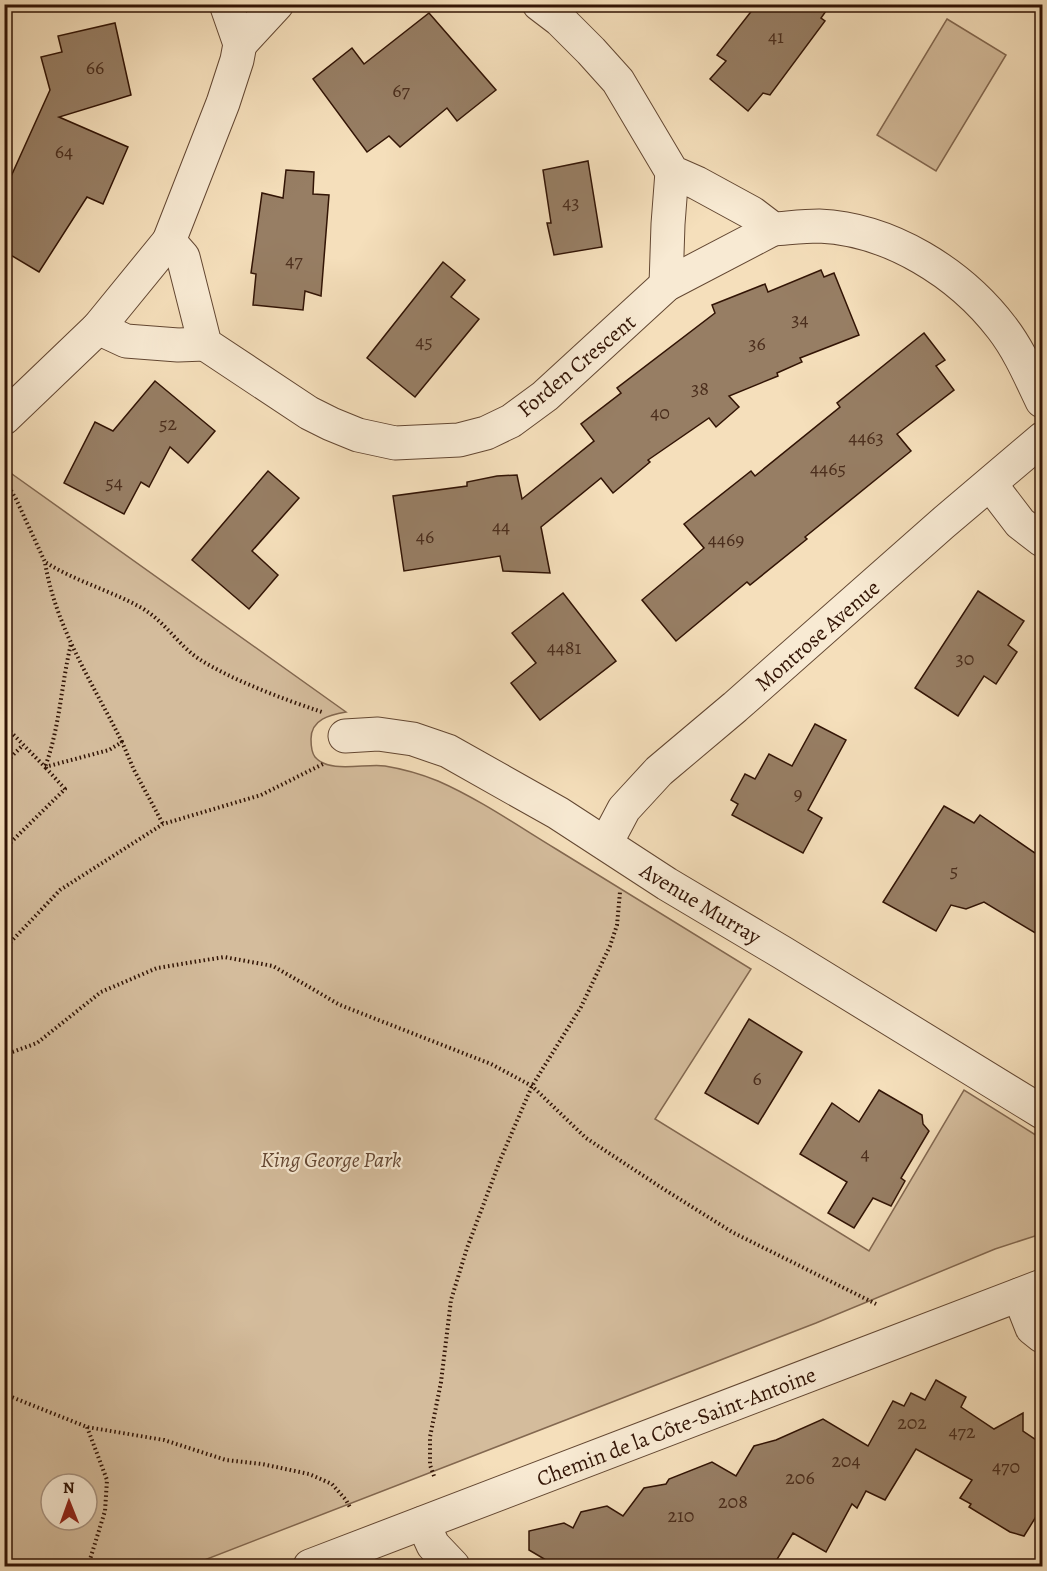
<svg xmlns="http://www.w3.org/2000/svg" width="1047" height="1571" viewBox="0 0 1047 1571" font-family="Alegreya,serif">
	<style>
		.green { fill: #d4bc9c; stroke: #836850; stroke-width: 1.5; fill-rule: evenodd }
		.building { fill: #977e64; stroke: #321405; stroke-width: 1.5 }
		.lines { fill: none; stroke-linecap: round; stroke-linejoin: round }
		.minor-casing { stroke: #634732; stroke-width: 35 }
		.path { stroke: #321405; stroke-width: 4; stroke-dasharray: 1.5 3; stroke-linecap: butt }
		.minor { stroke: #f8ead3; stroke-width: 33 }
		.labels { text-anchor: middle; stroke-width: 4.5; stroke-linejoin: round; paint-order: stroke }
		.number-label { font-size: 20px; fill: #4b2e1d }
		.street-label { font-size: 22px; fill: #321405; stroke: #f8ead3 }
		.park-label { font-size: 22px; font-style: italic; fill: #634632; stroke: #f8ead3 }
	</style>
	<rect width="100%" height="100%" fill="#f5dfbb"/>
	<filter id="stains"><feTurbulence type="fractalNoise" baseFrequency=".00333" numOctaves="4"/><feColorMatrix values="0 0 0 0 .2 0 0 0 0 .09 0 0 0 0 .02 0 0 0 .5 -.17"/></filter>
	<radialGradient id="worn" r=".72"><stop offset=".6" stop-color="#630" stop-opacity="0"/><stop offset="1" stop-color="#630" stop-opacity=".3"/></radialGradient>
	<!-- green -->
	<g class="green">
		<path d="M947 19 1006 55 936 171 877 135Z"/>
		<path d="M5 469 346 712C330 715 311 719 311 739 311 745 311 752 315 757 329 774 366 763 385 766 403 769 421 774 438 781 479 799 518 826 556 849 621 889 686 929 751 969L655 1119 869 1251 964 1090 1042 1139V1236L1038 1235 995 1249 816 1323 189 1566H5ZM51 1484H87V1520H51Z"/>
	</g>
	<!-- building -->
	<g class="building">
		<path d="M757 4H831L821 18 825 21 770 95 763 93 748 111 710 79 726 61 717 55Z"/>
		<path d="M429 13 496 90 457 121 447 108 400 147 389 136 367 152 313 79 352 48 364 64Z"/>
		<path d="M115 23 131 95 59 117 128 147 103 204 87 197 39 272 4 251V192L50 90 41 57 62 52 58 36Z"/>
		<path d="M588 161 602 247 554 255 547 223H551L543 170Z"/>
		<path d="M286 170 314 172 313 194 329 195 321 296 305 291 303 310 253 305 256 274 251 273 262 193 283 198Z"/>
		<path d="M443 262 465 280 451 297 479 319 415 397 367 358Z"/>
		<path d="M821 270 824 277 834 273 859 335 800 358 802 362 777 373 778 376 729 396 739 407 716 427 709 418 648 460 650 462 613 493 601 478 541 527 550 573 503 571 500 556 404 571 393 496 467 486V482L497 476 517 475 522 499 594 441 581 424 621 393 617 388 715 313 712 305 765 284 768 292Z"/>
		<path d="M924 333 945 360 936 366 954 390 897 434 911 451 805 537 807 539 750 585 747 582 676 641 642 600 704 548 684 524 751 471 755 476 840 407 837 403Z"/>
		<path d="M155 381 215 431 188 463 170 447 149 487 141 482 124 514 64 483 95 422 113 431Z"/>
		<path d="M268 471 299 498 252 551 278 575 249 609 192 560Z"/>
		<path d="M978 591 1024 621 1008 645 1017 652 996 684 984 676 958 716 915 688Z"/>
		<path d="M563 593 616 661 540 720 511 683 536 663 512 633Z"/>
		<path d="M815 724 846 740 808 810 822 818 803 853 732 815 738 804 731 800 745 774 755 779 769 754 792 766Z"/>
		<path d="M944 806 974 823 980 815 1042 858V937L984 902 966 909 951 905 936 931 883 902Z"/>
		<path d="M749 1019 802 1052 758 1124 705 1093Z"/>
		<path d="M879 1090 922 1115 923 1124 929 1131 901 1178 905 1181 891 1206 873 1198 854 1228 828 1213 847 1182 800 1154 832 1103 859 1122Z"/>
		<path d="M936 1380 966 1397 961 1407 994 1429 1023 1413V1431L1042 1444V1507L1024 1536 1010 1532 969 1507 971 1504 960 1498 972 1480 916 1449 885 1500 866 1491 857 1508 852 1504 826 1552 793 1533 773 1566H556L529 1550V1531L564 1523 573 1528 581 1512 607 1506 623 1516 644 1488 666 1484 669 1479 712 1462 736 1476 754 1446 776 1440 823 1419 868 1446 893 1401 904 1406 911 1393 925 1400Z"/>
	</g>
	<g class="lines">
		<!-- minor casing -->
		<g class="minor-casing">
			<g id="minor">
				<path d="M226 4 240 44 237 60 223 103 169 241 183 257 205 344 309 413 331 424 358 435 395 443 459 440 486 433 511 421 545 396 666 285 773 229"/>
				<path d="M539 4 560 20 591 51 618 81 672 172 697 183 752 213 773 229C788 228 804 226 819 226 890 229 960 273 1002 328 1019 350 1030 376 1042 401"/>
				<path d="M240 44 277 4"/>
				<path d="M666 285 668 224 672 172"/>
				<path d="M98 328 126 341 178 345 205 344"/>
				<path d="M4 418 98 328 169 241"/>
				<path d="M991 485 1020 523 1042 540"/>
				<path d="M345 736 378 734 413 739 448 751 558 813 667 884 783 953 1042 1112"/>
				<path d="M606 843 624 809 659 771 735 707 942 524 1042 439"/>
				<path d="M1019 1295 1032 1328 1042 1336"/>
				<path d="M423 1523 433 1545 453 1566"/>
				<path d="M310 1566 1042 1286"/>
			</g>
		</g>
		<!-- path -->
		<g class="path">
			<path d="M4 479 16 499 45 562"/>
			<path d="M4 725 45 767 109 750 122 742 134 770 163 824"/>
			<path d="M122 742C93 684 55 626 45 562 75 581 109 590 140 607 164 620 178 645 199 659 234 681 283 699 322 712"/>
			<path d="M4 764 23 745"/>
			<path d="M4 849 65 789 45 767C60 727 61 685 71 644"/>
			<path d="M4 949 60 890 163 824 261 795 325 763"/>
			<path d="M4 1055 37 1043 101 992 157 968 224 957 273 966 340 1005 491 1064 532 1086 586 1138 662 1188 732 1232 876 1304"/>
			<path d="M4 1394 87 1427 164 1440 226 1460 262 1464 309 1474 332 1484 346 1500 351 1509"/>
			<path d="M87 1427 107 1480 105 1511 88 1566"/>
			<path d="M434 1476 430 1465V1437L441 1382 451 1300 467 1248 501 1158 532 1086 581 1007 610 946 617 925 620 892"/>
		</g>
		<!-- minor -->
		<use href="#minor" class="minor"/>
	</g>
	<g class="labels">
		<!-- number labels -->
		<g class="number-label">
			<text x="776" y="43">41</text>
			<text x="95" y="74">66</text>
			<text x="401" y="97">67</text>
			<text x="64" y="158">64</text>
			<text x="571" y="209">43</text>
			<text x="294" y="267">47</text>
			<text x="800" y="326">34</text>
			<text x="424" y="348">45</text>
			<text x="757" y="350">36</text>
			<text x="700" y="395">38</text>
			<text x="660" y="419">40</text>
			<text x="168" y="430">52</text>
			<text x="866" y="444">4463</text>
			<text x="828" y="475">4465</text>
			<text x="114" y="489">54</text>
			<text x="501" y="533">44</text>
			<text x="425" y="543">46</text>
			<text x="726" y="546">4469</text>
			<text x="564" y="654">4481</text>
			<text x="965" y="665">30</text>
			<text x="798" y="800">9</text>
			<text x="954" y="877">5</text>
			<text x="757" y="1085">6</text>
			<text x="865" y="1160">4</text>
			<text x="912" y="1429">202</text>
			<text x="962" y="1438">472</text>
			<text x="846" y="1467">204</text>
			<text x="1006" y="1473">470</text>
			<text x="800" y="1484">206</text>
			<text x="733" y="1508">208</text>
			<text x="681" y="1522">210</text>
		</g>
		<!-- street labels -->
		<g class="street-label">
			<text transform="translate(576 365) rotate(-40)" y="8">Forden Crescent</text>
			<text transform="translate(817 635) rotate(-41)" y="8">Montrose Avenue</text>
			<text transform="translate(701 903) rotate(31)" y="8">Avenue Murray</text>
			<text transform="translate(676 1426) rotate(-21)" y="8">Chemin de la Côte-Saint-Antoine</text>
		</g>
		<!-- park labels -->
		<g class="park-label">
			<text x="331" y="1167">King George Park</text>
		</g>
	</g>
	<!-- margin -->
	<rect width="1047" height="1571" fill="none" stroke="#f5dfbb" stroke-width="24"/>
	<rect x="6" y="6" width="1035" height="1559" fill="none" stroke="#321405" stroke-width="3"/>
	<rect x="12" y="12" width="1023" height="1547" fill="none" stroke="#321405" stroke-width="1.5"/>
	<!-- north arrow -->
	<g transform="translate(69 1502) rotate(359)"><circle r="28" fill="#f8ead3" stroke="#a99481" stroke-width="1.5"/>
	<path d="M0-4.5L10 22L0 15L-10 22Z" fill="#8f2418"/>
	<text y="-9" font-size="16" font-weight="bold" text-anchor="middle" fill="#321405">N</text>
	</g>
	<rect width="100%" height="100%" filter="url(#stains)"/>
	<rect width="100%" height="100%" fill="url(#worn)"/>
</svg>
